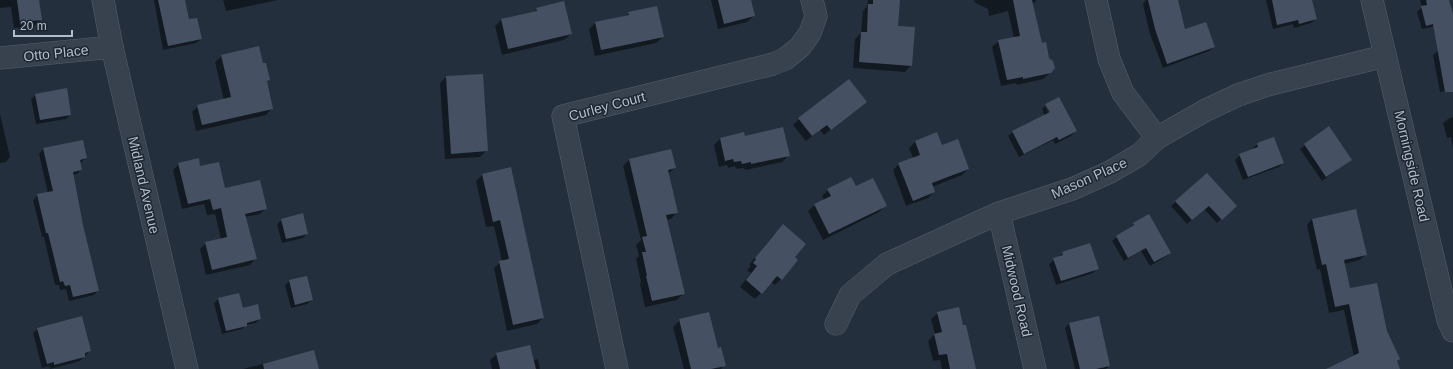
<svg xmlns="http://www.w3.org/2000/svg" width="1453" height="369" viewBox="0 0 1453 369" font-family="Arial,sans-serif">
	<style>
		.shadow { fill: #0007 }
		.building { fill: #455162 }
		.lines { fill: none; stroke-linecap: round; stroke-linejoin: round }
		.minor-casing { stroke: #565f6c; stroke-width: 23 }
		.minor { stroke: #38414e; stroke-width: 22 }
		.labels { text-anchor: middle; stroke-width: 3; stroke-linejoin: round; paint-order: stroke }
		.street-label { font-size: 14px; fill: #b4bcc9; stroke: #1d2633 }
	</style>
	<rect width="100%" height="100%" fill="#242f3e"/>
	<!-- shadow -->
	<g class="shadow">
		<path d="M0 0H38L41 19 34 26 14 28 11 7 0 8Z"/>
		<path d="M154 0H184L189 21 201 39 196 43 163 50Z"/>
		<path d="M223 0H278L226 11Z"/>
		<path d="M711 0H750L754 16 747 22 718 29Z"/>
		<path d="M868 0H899L897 27 911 65 905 72 853 68 855 39 861 33 863 11 867 6Z"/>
		<path d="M975 0H1037L1032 4 1041 44 1050 73 1043 79 1017 85 1016 83 1001 86 992 47 999 41 1014 38 1008 11 989 16 988 9 974 2Z"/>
		<path d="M1146 0H1177L1184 31 1214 47 1209 51 1163 68 1150 34 1143 4Z"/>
		<path d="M1266 0H1311L1316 19 1311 23 1294 28 1293 24 1273 29Z"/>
		<path d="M1420 0H1448L1453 18 1449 23 1422 29 1417 12 1422 7Z"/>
		<path d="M537 9 571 34 564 40 502 55 495 26 501 20 533 13Z"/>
		<path d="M629 13 663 37 656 43 595 56 589 29 595 23 625 17Z"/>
		<path d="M1453 48V90L1440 92 1433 55 1438 51Z"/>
		<path d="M222 56 263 64 269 80 266 83 272 108 266 115 196 131 192 112 198 106 224 100 215 62Z"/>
		<path d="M446 77 486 151 480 157 445 159 440 83Z"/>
		<path d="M36 95 70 115 66 119 36 124 31 99Z"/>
		<path d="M865 102 824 135 820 130 806 141 793 125 799 119Z"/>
		<path d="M1045 106 1051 117 1075 131 1071 136 1055 144 1053 140 1019 157 1008 136 1013 132 1045 116 1042 109Z"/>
		<path d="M0 114 10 157 6 162 0 163Z"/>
		<path d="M1453 117V148L1451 137 1447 138 1443 123 1448 119Z"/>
		<path d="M1329 128 1351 159 1322 181 1300 149Z"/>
		<path d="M937 134 941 146 968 169 962 175 932 187 934 192 928 198 906 206 893 170 899 164 913 158 909 148 915 142Z"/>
		<path d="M744 137 788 156 782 162 745 170 744 168 736 169 735 166 728 168 727 165 719 167 714 145 720 139Z"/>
		<path d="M1258 144 1283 163 1279 167 1243 180 1235 160 1240 155 1254 150 1253 148Z"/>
		<path d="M43 149 86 158 80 163 81 170 77 174 72 175 82 225 98 291 94 295 69 301 66 289 60 290 59 285H55L44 237H42L33 200 38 195 48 193 39 154Z"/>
		<path d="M670 150 675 168 668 174 677 212 671 219 666 220 684 293 677 300 645 307 640 284 641 282 636 259 639 256 636 245 641 240 623 166 629 160Z"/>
		<path d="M179 164 199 167 224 190 266 208 260 214 245 217 255 259 250 265 206 275 200 249 206 243 221 239 215 214 207 215 204 204 182 209 173 170Z"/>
		<path d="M510 168 543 318 537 324 507 331 494 268 502 261 494 226 486 227 476 181 482 175Z"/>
		<path d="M1207 174 1231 210 1217 223 1204 209 1187 224 1171 206Z"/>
		<path d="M856 188 885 206 879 212 823 240 808 211 815 205 824 200 822 196 828 190Z"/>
		<path d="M1312 219 1366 254 1360 260 1344 264 1349 289 1386 332 1399 359 1396 362 1399 369H1342L1354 357 1344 310 1329 313 1320 269 1317 270 1307 225Z"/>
		<path d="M282 220 307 234 303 238 282 243 277 224Z"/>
		<path d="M1134 224 1170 253 1165 257 1150 266 1141 251 1124 261 1112 241Z"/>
		<path d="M776 232 794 257 781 279 775 285 771 282 755 299 740 287 751 273 747 270 751 266 749 265Z"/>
		<path d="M1063 253 1098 268 1093 273 1056 285 1049 264Z"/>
		<path d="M290 281 312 300 307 304 291 308 285 285Z"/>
		<path d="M219 299 242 309 260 319 256 323 246 325 242 329 222 334 214 303Z"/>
		<path d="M938 313 973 369H942L940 360 933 361 928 341 935 334 931 319Z"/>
		<path d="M680 320 717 349 724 365 721 369H684L673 327Z"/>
		<path d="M1070 323 1109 366 1106 369H1075L1065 328Z"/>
		<path d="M38 329 90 351 80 361 50 369 49 366 42 368 33 333Z"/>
		<path d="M313 352 316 369H243Z"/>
		<path d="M497 354 532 361 538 359 540 369H492L490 360Z"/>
	</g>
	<!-- building -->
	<g class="building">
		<path d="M17 0H39L42 20 20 22Z"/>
		<path d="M158 0H185L189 19 197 18 202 39 168 46Z"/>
		<path d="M718 0H751L755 16 724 24Z"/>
		<path d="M873 0H900L898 26 915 27 912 66 859 62 861 32H867L868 4H873Z"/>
		<path d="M1013 0H1032L1042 43 1046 42 1049 58 1053 61 1055 68 1051 73 1023 79V77L1007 80 998 40 1020 36Z"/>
		<path d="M1148 0H1178L1185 29 1206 22 1215 47 1167 64 1155 29Z"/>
		<path d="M1272 0H1312L1317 19 1299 24 1298 20 1277 25Z"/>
		<path d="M1426 0H1449L1453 14V92H1445L1433 24 1426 26 1421 6 1427 5Z"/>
		<path d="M564 1 572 34 508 49 501 19 537 11 536 8Z"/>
		<path d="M657 6 664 37 601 50 595 22 629 15 628 12Z"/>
		<path d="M259 46 263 63H266L270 80 267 81 273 109 202 125 197 105 231 97 221 55Z"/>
		<path d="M483 74 488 151 451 154 446 76Z"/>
		<path d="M849 79 867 102 831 130 827 125 812 136 798 118Z"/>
		<path d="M67 88 71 115 40 120 35 94Z"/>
		<path d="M1059 97 1077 131 1059 140 1057 137 1024 154 1012 131 1050 112 1045 104Z"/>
		<path d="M1329 126 1352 160 1326 177 1304 144Z"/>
		<path d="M783 127 790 156 751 164V162L742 164 741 161 734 162 733 159 725 161 720 138 744 132 745 136Z"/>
		<path d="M937 132 942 145 958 139 969 169 932 183 935 192 913 201 898 163 920 155 915 141Z"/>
		<path d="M1274 137 1284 163 1248 177 1239 154 1258 147 1257 143Z"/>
		<path d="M83 140 87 158 80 160 82 170 73 172 83 225 99 291 73 297 70 285 65 286 63 281 60 282 48 233H46L37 194 53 191 43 148Z"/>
		<path d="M671 149 676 168 668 170 678 213 666 215 685 294 652 301 646 276H647L642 252H646L642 237 647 236 629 159Z"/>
		<path d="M199 158 200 166 219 162 225 188 260 180 267 209 245 214 257 259 212 270 205 242 227 237 221 208 213 210 210 199 188 204 178 163Z"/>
		<path d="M511 167 544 318 513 325 499 261 509 259 500 220 493 222 482 174Z"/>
		<path d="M1207 173 1237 206 1222 220 1209 206 1192 220 1175 201Z"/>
		<path d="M851 177 856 186 873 178 887 206 829 234 814 204 831 196 827 189Z"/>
		<path d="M1356 209 1367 255 1344 260 1350 288 1377 283 1387 331 1400 359 1397 361 1400 369H1326L1359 353 1349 304 1335 307 1326 264 1322 265 1312 219Z"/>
		<path d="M303 213 308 234 286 239 281 219Z"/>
		<path d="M1149 214 1171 253 1154 262 1146 248 1128 258 1116 236 1134 225 1133 223Z"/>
		<path d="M783 224 806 244 795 257 798 260 782 280 777 276 762 294 746 280 757 266 753 263 756 259 755 258Z"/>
		<path d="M1090 243 1099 269 1061 281 1053 258 1063 255 1062 252Z"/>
		<path d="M307 276 313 300 295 305 289 280Z"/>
		<path d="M239 293 243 308 258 304 261 319 247 323V326L226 331 218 298Z"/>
		<path d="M959 307 963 325H966L976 369H950L947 354 939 355 934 334 942 332 937 312Z"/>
		<path d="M709 312 718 348 721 347 726 366 711 369H691L679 319Z"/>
		<path d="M82 316 91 351 85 353V357L54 365V362L47 364 37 328Z"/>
		<path d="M1099 316 1110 366 1096 369H1080L1069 323Z"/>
		<path d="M530 345 536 369H500L496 353Z"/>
		<path d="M314 350 319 369H264L263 364Z"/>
	</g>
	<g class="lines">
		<!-- minor casing -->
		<g class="minor-casing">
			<g id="minor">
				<path d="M103 0 112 47 187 369"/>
				<path d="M1096 0 1109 59 1123 93 1157 138"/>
				<path d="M1372 0 1448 320 1453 331"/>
				<path d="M0 58 112 47"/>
				<path d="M999 213 1035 369"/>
				<path d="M836 324 850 295 887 264 999 213 1072 189 1110 172 1139 155 1157 138 1206 110 1238 95 1271 84 1385 56"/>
				<path d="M617 369 563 116 773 64 785 59 800 47 810 33 816 16 812 0"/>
			</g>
		</g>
		<!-- minor -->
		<use href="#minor" class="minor"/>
	</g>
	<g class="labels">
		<!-- street labels -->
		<g class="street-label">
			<text transform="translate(56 53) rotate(-6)" y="5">Otto Place</text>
			<text transform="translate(607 106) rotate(-15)" y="5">Curley Court</text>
			<text transform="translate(1412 166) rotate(77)" y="5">Morningside Road</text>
			<text transform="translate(1089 178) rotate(-24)" y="5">Mason Place</text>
			<text transform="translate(144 185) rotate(77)" y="5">Midland Avenue</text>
			<text transform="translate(1017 291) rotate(77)" y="5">Midwood Road</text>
		</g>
	</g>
	<!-- scale -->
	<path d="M14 30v6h58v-6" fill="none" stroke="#b4bcc9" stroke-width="2"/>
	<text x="20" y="30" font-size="12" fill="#b4bcc9" stroke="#1d2633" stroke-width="3" paint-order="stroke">20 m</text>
</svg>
